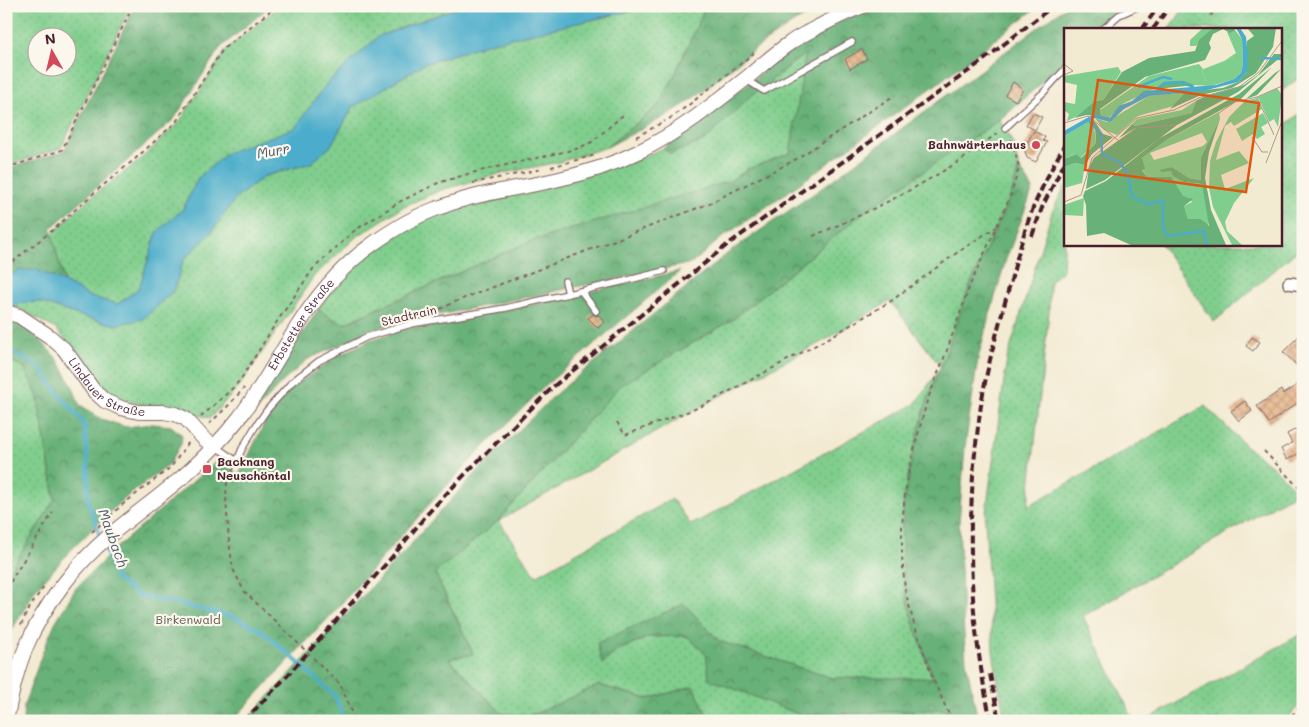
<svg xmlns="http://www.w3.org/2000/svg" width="1309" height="727" viewBox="0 0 1309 727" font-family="Mali,sans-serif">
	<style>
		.grass { fill: url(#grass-dots); stroke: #65765c; fill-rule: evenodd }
		.forest { fill: url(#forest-crowns); stroke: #596852 }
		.water { fill: #4cadcb; stroke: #4b667b }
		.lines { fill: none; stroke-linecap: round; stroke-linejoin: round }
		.stream { stroke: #4cadcb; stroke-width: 4 }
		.building { fill: url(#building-cross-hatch) }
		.service-casing { stroke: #856665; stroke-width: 8 }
		.minor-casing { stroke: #856665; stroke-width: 14 }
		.tertiary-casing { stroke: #856665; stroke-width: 16 }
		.path { stroke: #856665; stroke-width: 2; stroke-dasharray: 4 4; stroke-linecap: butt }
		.service { stroke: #fff; stroke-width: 5.5 }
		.minor { stroke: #fff; stroke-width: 11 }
		.tertiary { stroke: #fff; stroke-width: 14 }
		.rail { stroke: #4a1f2b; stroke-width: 4; stroke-dasharray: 8 4; stroke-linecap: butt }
		.poi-dot { fill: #d1495b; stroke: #fbf7ec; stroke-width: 2 }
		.labels { text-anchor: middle; stroke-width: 4.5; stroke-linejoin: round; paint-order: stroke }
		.poi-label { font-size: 12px; font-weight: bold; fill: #4a1f2b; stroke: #fbf7ec; text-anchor: end }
		.street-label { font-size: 12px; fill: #4a1f2b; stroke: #fbf7ec }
		.park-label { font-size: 12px; fill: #5a5448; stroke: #fbf7ec }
		.water-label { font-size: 14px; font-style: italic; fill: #4b586b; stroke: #fbf7ec }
		.inset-river { fill: none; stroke: #4cadcb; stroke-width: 2.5 }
		.inset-road { fill: none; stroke: #af998f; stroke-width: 1 }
		.view { fill: #e0560e; fill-opacity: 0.15; stroke: #e0560e; stroke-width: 2.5 }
		.inset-edge { fill: none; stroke: #4a1f2b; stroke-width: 2.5 }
	</style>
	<defs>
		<pattern id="grass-dots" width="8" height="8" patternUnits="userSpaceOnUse" patternTransform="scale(1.25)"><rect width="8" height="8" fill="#80ce8d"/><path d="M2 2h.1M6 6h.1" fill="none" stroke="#70b07a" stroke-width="1.8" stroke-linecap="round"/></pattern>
		<pattern id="forest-crowns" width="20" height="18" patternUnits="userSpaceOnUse" patternTransform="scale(1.25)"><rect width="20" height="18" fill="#68b178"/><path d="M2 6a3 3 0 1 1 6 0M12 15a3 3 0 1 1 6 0" fill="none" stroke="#588f63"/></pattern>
		<pattern id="building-cross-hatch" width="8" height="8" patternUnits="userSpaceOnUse" patternTransform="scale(1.25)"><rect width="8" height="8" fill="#e4b183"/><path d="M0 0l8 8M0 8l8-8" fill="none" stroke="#bb8f6b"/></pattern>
	</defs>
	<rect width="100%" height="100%" fill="#fbf7ec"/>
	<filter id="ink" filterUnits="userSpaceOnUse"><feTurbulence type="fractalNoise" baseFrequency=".02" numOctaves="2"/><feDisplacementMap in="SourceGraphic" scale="10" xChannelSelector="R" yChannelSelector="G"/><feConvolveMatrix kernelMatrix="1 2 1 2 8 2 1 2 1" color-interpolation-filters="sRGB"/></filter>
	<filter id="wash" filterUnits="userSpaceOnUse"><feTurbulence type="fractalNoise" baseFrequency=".0096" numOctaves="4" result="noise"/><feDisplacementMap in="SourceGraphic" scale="20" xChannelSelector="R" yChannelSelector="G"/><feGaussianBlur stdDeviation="1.12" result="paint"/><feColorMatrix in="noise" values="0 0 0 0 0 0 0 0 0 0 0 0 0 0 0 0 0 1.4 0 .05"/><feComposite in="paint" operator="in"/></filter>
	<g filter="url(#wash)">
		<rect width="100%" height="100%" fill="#f3ead2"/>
		<!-- grass -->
		<g class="grass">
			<path d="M6 6H131L61 148 6 166ZM38 38H68V68H38Z"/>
			<path d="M279 6H462L379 36 327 83 295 128 229 152 198 178 183 209 157 232 139 288 118 304 91 297 64 282 52 234 87 200 139 161 180 121 226 50Z"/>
			<path d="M652 6H706L675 74 658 106 607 147 559 162 499 174 441 190 404 206 356 237 314 276 238 388 210 418 197 415 181 406 137 404 116 396 103 386 89 368 56 329 16 307 20 303 39 302 87 318 116 325 174 290 184 259 211 233 236 198 265 176 311 163 330 147 353 107 424 64 489 43Z"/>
			<path d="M1186 6H1303V75L1280 92V29H1169Z"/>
			<path d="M806 53 791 153 748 169 730 181 526 243 343 324 318 310 331 292 355 267 376 248 409 226 443 211 636 160 663 148 670 154 706 140 747 99Z"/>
			<path d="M1303 111V253L1299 249 1214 322 1161 244H1280V129Z"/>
			<path d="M999 120 1005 128 1013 144 1019 167 1011 195 970 285 946 353 927 401 912 457 905 493 902 526 914 624 933 679 832 678 719 641 684 604 598 643 603 663 618 650 649 637 687 636 706 654 803 716 946 709 952 721H710L693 686 648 699 599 685 532 715 502 714 449 658 473 653 435 573 498 521 621 385 732 320 868 209ZM890 301 941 367 915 404 691 525 672 499 536 576 499 521 700 407 827 339Z"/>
			<path d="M1065 186V229L1063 270 1050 281 1049 312 1028 506 1205 406 1247 447 1273 467 1298 492 1083 616 1134 721H1005L993 652 985 520 1007 359 1052 212Z"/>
			<path d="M6 360 23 366 37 394 55 499 6 577Z"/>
			<path d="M1303 633V701L1285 721H1144Z"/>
		</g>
		<!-- forest -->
		<g class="forest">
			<path d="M135 6H270L220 48 174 119 51 228 64 282C40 271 33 265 6 276V169L64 151Z"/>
			<path d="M706 6H824L793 23 756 48 694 98 664 117 607 147 658 106 675 74Z"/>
			<path d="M876 6H1039L934 86 799 184 720 239 692 263 449 313 411 319 366 331 351 340 308 359 280 384 235 435 318 310 343 324 526 243 730 181 748 169 790 153 806 53 747 99 706 140 670 154 663 148 731 97 794 47 843 20Z"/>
			<path d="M1067 6H1120L1097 29H1065V59L1038 86 999 120 868 209 732 320 621 385 498 521 435 573 473 654 449 659 502 714 532 715 599 685 648 699 693 686 710 721H246L406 550 435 517 477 472 557 393 732 250 819 190Z"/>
			<path d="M1019 167 1033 189 1006 259 987 324 978 358 965 447 959 522 963 620 966 661 978 721H952L946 709 803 716 709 679 706 654 687 636 649 637 618 650 602 664 597 643 684 604 719 641 832 678H933L914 624 905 590 902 556V526L905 493 912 457 927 401 946 353 970 285 1011 195Z"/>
			<path d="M680 271 547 384 467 464 426 508 332 614 232 721H23L24 705 45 646 55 623 76 588 116 548 218 460 239 475 270 412 294 386 336 357 370 340 406 329 533 305Z"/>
			<path d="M6 318 14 320 40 340 58 360 72 385 79 404 101 419 126 427 153 424 171 426 182 435 181 444 169 464 120 502 73 548 35 590 12 630 6 647V577L55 499 37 394 23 366 6 360Z"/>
		</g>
		<!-- water -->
		<path class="water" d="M462 6H652L489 43 424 64 353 107 330 147 311 163 265 176 236 198 211 233 184 259 174 290 143 319 116 325 87 318 39 302 20 303 6 315V276L20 270H37L64 282 91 297 118 304 139 288 157 232 183 209 198 178 228 152 295 128 327 83 379 36Z"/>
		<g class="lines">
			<!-- stream -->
			<g class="stream">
				<path d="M325 7V6"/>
				<path d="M6 349 39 366 58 393 84 423 88 463V501L101 539"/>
				<path d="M104 545 116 579 139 596 176 603 236 618 261 630 292 657 335 696 345 721"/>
			</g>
		</g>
		<g id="blocks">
			<!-- building -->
			<g class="building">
				<path d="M862 49 867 59 850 69 845 59Z"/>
				<path d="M1013 82 1023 89 1016 101 1005 95Z"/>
				<path d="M1033 113 1042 117 1035 130 1026 125Z"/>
				<path d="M1034 131 1045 137 1043 141 1047 142 1036 162 1027 158 1024 148Z"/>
				<path d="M593 314 596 316 599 315 605 322 598 328 588 318Z"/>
				<path d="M1303 332V371L1283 352Z"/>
				<path d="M1252 337 1260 342 1253 351 1246 346Z"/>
				<path d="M1303 381V399L1269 423 1257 406 1281 390 1283 394Z"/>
				<path d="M1245 401 1252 411 1239 421 1231 411Z"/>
				<path d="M1296 429 1303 441V451L1287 460 1281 449 1292 443 1287 434Z"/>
			</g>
		</g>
	</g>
	<g filter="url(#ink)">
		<use href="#blocks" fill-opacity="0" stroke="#856665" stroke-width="1"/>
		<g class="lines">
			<!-- service casing -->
			<g class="service-casing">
				<g id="service">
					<path d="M1103 29 1119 15 1139 6"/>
					<path d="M745 79 764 91 852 42"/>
					<path d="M1005 128 1044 92 1065 69"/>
					<path d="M565 281 568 294"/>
					<path d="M581 291 596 311"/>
					<path d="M216 447 237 461 242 449 255 427 267 410 292 382 319 361 367 337 411 324 506 308 625 281 664 271"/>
				</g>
			</g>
			<!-- minor casing -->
			<g class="minor-casing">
				<path id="minor" d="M1289 283 1303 285"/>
			</g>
			<!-- tertiary casing -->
			<g class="tertiary-casing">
				<g id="tertiary">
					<path id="s1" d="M6 312 19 316 49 336 64 349 94 391 105 401 121 408 139 412H164L175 414 186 419 204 439 214 446"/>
					<path id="s2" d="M6 721C11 696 16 671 26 647 43 606 76 564 109 536 135 514 162 495 187 473 205 457 224 437 239 418 262 388 279 355 299 324 319 293 344 264 374 243 395 228 417 215 441 207 477 193 517 189 555 180 583 174 612 165 638 152 678 133 714 104 749 76 762 65 775 53 790 43 796 38 803 35 810 31 827 22 844 13 863 6"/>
				</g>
			</g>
			<!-- path -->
			<g class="path">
				<path d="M1211 16 1216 6"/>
				<path d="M669 119 690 104 754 53"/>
				<path d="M636 137 665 121"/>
				<path d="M551 167 595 155"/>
				<path d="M6 168 62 150 133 6"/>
				<path d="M473 183 542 169"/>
				<path d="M813 236C863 215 912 191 958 162 972 153 985 142 998 133"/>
				<path d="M6 267 54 229 95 192 135 159 176 122 223 49 276 6"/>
				<path d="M440 309 457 301 708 204 793 161 895 95"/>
				<path d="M201 417 235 386 243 376 274 326 313 269 354 231 401 201 438 183 471 173 576 149 592 142 623 115"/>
				<path d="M617 422 625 435 700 407 827 339 891 301 958 252 996 227"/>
				<path d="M209 424 227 407 244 388"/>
				<path d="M1264 451 1303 492"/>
				<path d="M234 468 227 480 226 499 229 541 233 569 244 591 340 684 356 721"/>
				<path d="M92 532 122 505 171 467 189 442"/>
				<path d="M6 589 53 512"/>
				<path d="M21 625C27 611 35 598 45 586"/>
				<path d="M952 721 933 679 914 624 905 590 902 556V526L905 493 912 457 927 401 946 353 970 285 1011 195 1019 167 1013 144 1009 136"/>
				<path d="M1286 721 1303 704"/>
			</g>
			<!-- service -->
			<use href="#service" class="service"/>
			<!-- minor -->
			<use href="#minor" class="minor"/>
			<!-- tertiary -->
			<use href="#tertiary" class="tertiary"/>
			<!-- rail -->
			<g class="rail">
				<path d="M1142 29 1159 6"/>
				<path d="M1153 29 1170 6"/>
				<path d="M1032 236 1043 205 1065 162"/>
				<path d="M990 674 999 721"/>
				<path d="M244 721 288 675 392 557 429 512 471 468 554 386 727 245 981 62 1053 6"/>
				<path d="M991 721C969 623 965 519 979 420 984 377 996 336 1007 295 1016 263 1023 231 1036 201 1045 181 1055 162 1065 144"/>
			</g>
		</g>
	</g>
	<!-- markers -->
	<g class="poi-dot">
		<circle cx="1036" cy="145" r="5"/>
		<rect x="202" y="464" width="10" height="10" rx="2.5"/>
	</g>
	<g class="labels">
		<!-- poi labels -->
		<g class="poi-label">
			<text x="1026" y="149">Bahnwärterhaus</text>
			<text x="217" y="466" text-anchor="start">Backnang<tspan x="217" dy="14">Neuschöntal</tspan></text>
		</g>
		<!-- street labels -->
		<g class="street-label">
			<text transform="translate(409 316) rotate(-13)" y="4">Stadtrain</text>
			<text dy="4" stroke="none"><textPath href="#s2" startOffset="505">Erbstetter Straße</textPath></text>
			<text dy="4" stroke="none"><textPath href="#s1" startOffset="130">Lindauer Straße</textPath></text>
		</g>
		<!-- park labels -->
		<g class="park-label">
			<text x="188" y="624">Birkenwald</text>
		</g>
		<!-- water labels -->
		<g class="water-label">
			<text transform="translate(273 151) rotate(-10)" y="5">Murr</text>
			<text transform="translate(113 538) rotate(70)" y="5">Maubach</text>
		</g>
	</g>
	<!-- overview -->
	<g transform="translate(1064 28)">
		<rect width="218" height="218" fill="#f3ead2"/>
		<path d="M139 0H149L132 18H126V12ZM171 2 178 11 179 36 177 45 170 51 147 58 130 57 117 53 105 54 60 75 43 92 37 88 36 82 85 48 135 36 139 41 160 33 172 25 163 4ZM170 29 142 53 138 42ZM54 39 57 44 39 72 31 73 16 87 3 93 5 86 0 82V74L11 76 13 57 0 54V48ZM213 60 218 67 214 99 210 91 205 94 194 69ZM122 64 113 77 74 88 53 107 40 102 31 90 43 94 85 68ZM193 70 198 81 170 98 167 94 161 98 152 132 175 123 185 135 157 147 161 161 190 150 170 175 161 194 163 203 178 217H168L149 179 145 160 146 133 152 114 165 89 181 73ZM132 73 129 85 71 98 68 96 73 91 118 82ZM155 84 156 91 137 129V152L125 150 108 139 99 143 107 142 120 154 138 156 146 187 144 198 137 191H124L120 178 128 174 124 169H119L102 150 83 149 78 141V130L104 111ZM138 105 143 114 139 118 90 132 86 125ZM199 85 204 95 197 99 201 106 193 111 189 106 178 113 172 101ZM24 94 30 98 32 115 16 130 11 126 0 131V108ZM11 135 21 137 18 155 0 160V139ZM20 170 19 188 0 187V177Z" fill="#80ce8d" fill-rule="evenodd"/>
		<path d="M149 0H170L171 2 166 5 159 1 149 6 145 15 147 20 141 32 81 49 36 81 37 88 22 87 11 90 31 73 39 72 58 44 85 30 131 23 135 12ZM212 0 209 19 192 45 168 60 137 67 106 81 122 64 159 60 174 54 183 44V13L190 8 184 1ZM210 26H217V29L174 64 113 97 41 152 22 161 25 139 30 130 73 99 55 110 68 96 71 98 128 85 132 73 113 82 142 68 180 57 194 47ZM208 39 177 71 104 111 78 130 81 141 78 142 83 149H107L119 168 129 171 120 178 124 191H137L145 198 138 156 120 154 109 148 107 143 97 144 96 142 108 139 125 150 137 152V129L156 91 145 124 141 150 147 182 162 217H67L40 205 23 208 22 177 19 168 21 163 42 153 96 110 175 66ZM217 41 193 67 182 71 211 45ZM120 53 131 57 92 61 100 54ZM29 91 39 106 49 109 28 126 21 137 11 135 0 139V131L12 126 17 130 32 115 31 98 24 94Z" fill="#68b178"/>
		<path d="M170 29 176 39 142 53 138 42Z" fill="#80ce8d"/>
		<path d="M172 0H176L182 9 184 29 183 44 174 54 139 63 85 68 60 81 46 94 31 90 0 108V103L30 86 46 90 55 78 68 73 80 63 152 57 170 51 177 45 179 36 178 11Z" fill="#4cadcb"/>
		<path class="inset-river" d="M197 30 218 31M74 59 99 49 108 51M93 61 100 55 116 54 130 59M25 93 37 106 38 126 55 134 63 144 68 168 83 176 99 173V200L103 208 140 203 143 217"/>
		<path class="inset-road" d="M0 36 9 43 0 47M193 69 210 107M155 85 171 74 193 69 218 58M0 95 24 88 55 113 73 100 111 97M188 109 198 124H204M202 135 218 93M0 174 17 167 28 130 73 90 110 82 137 69 175 59 194 45 218 13"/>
		<path class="view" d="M34 52 195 75 182 164 21 142Z"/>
		<rect width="218" height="218" class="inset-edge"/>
	</g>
	<!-- margin -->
	<rect width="1309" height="727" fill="none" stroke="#fbf7ec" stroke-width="25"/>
	<!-- north arrow -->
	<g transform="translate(52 52) rotate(352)"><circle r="24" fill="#fbf7ec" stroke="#b4a19f"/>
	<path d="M0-4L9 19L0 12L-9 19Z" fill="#d1495b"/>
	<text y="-8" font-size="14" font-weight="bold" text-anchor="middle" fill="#4a1f2b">N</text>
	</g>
</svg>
